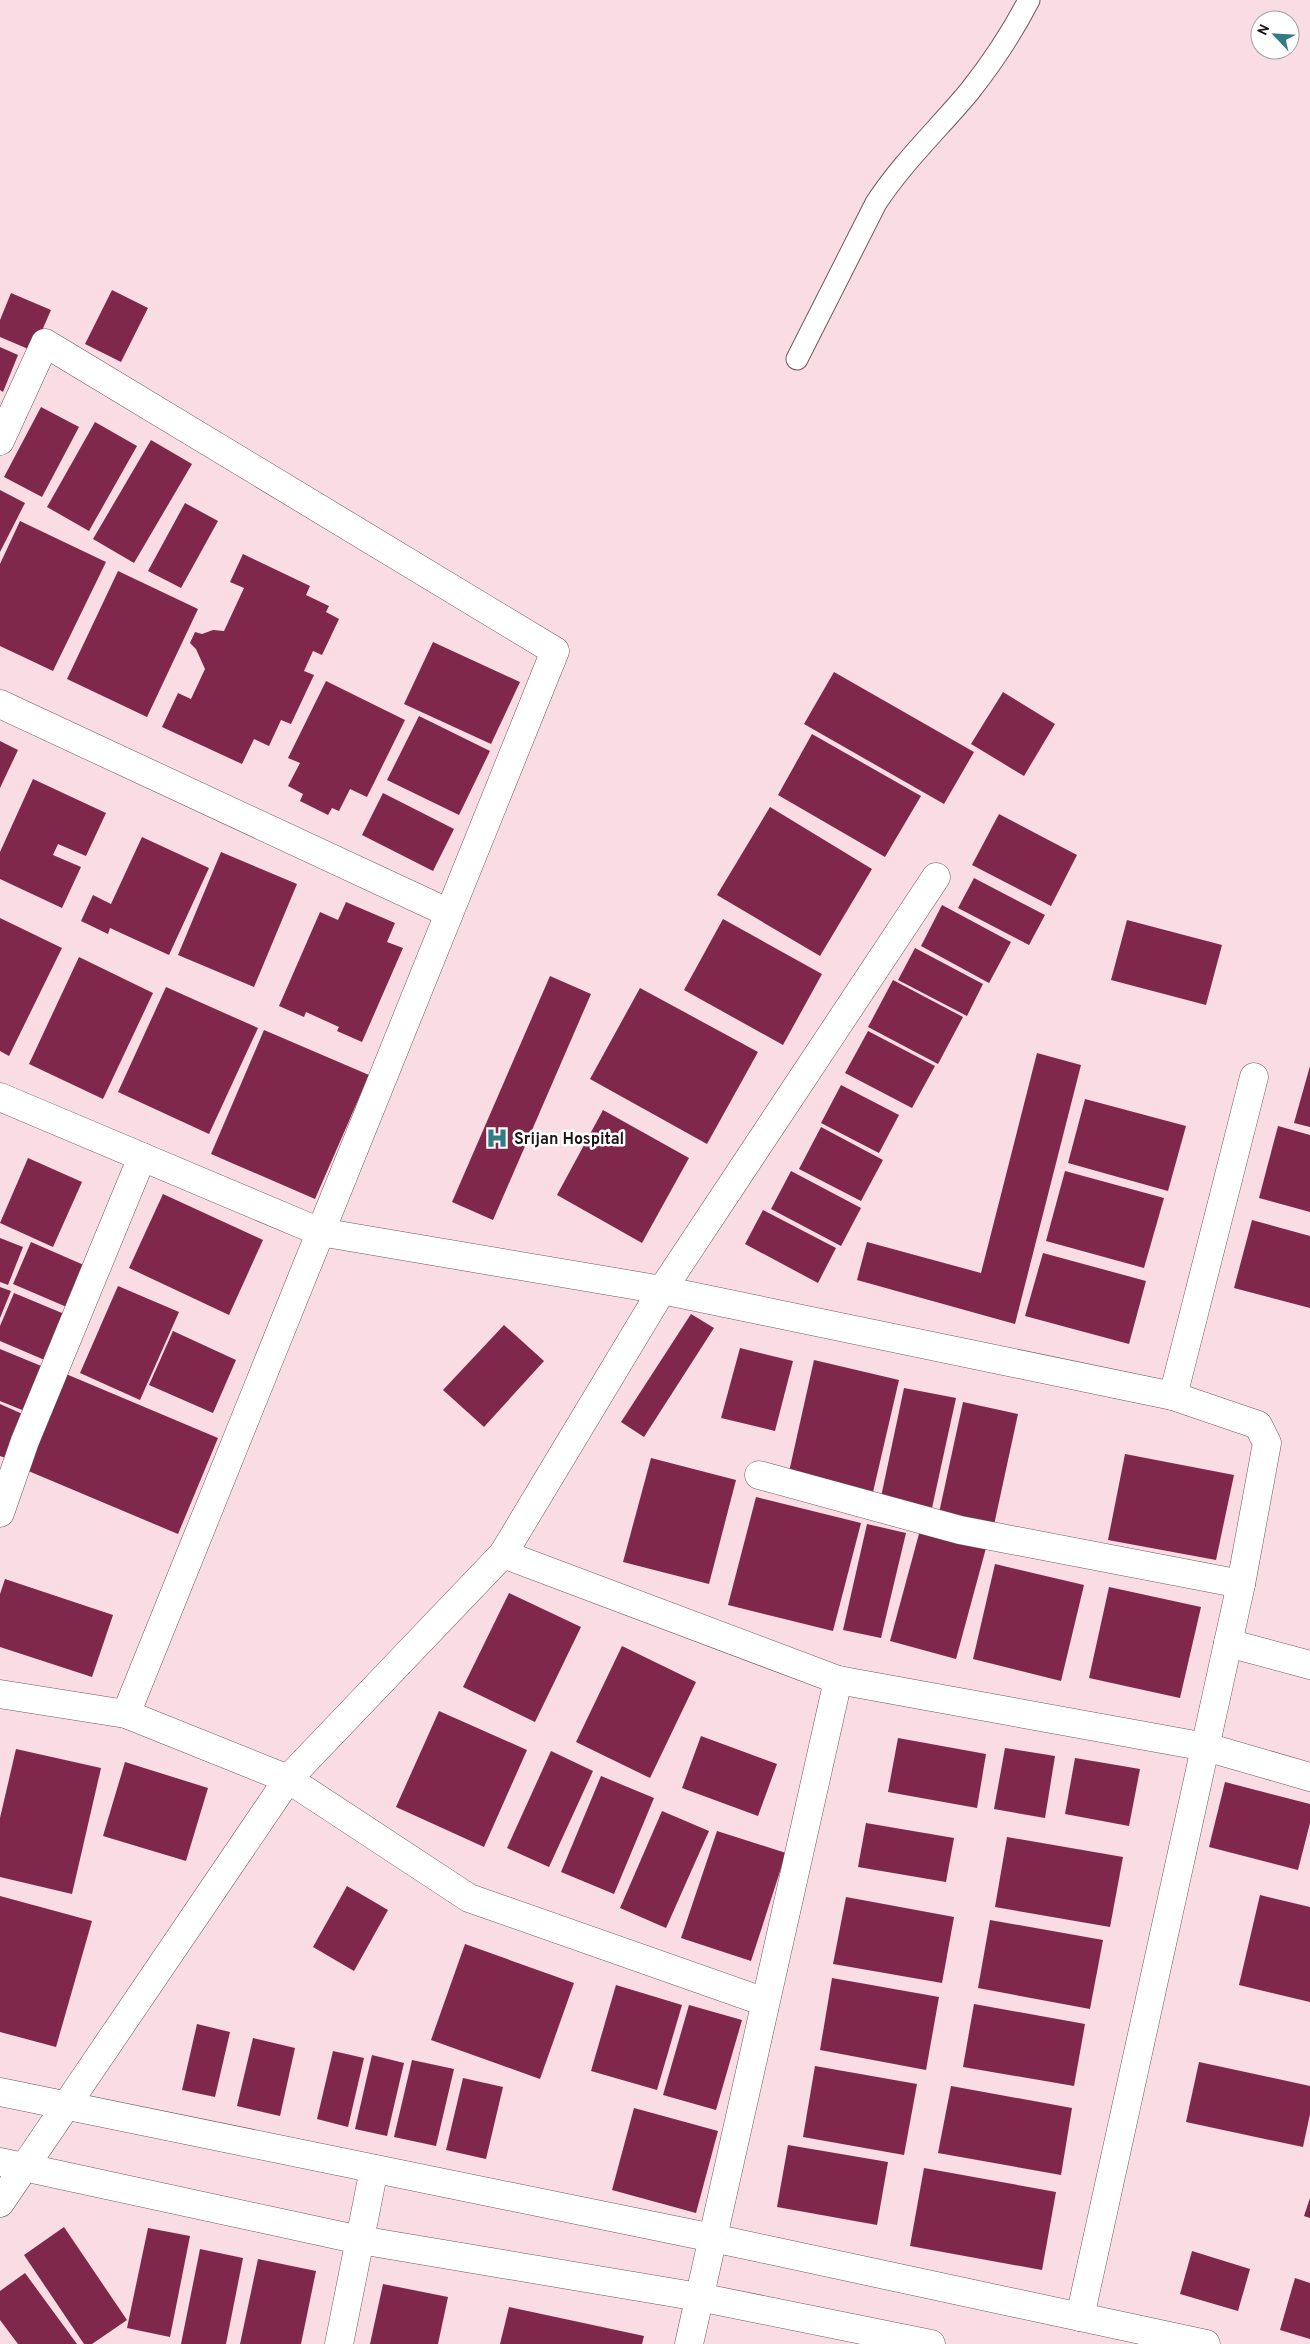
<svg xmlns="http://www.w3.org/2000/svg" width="1310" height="2344" viewBox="0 0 1310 2344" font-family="Overpass,sans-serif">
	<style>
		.building { fill: #7f284c }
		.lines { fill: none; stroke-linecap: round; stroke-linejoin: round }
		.lane-casing { stroke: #71575f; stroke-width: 23 }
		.street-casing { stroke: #71575f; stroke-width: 29 }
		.lane { stroke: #fff; stroke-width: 21 }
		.street { stroke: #fff; stroke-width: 28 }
		.labels { text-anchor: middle; stroke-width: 5; stroke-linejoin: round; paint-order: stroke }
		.poi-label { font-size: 16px; font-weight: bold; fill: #1f1518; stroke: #fff; text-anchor: start }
	</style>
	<rect width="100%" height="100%" fill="#fadce4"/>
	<!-- building -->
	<g class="building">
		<path d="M112 290 148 308 121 362 85 344Z"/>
		<path d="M11 293 51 310 33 351 0 337V320Z"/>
		<path d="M0 347 18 355 3 392 0 390Z"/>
		<path d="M41 407 79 427 42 497 4 477Z"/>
		<path d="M95 422 137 446 89 531 47 507Z"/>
		<path d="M151 440 192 464 134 563 93 539Z"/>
		<path d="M0 490 25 503 0 552Z"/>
		<path d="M185 503 218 521 181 588 148 571Z"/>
		<path d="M20 521 106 562 53 671 0 646V564Z"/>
		<path d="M243 554 310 586 306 595 329 606 326 612 339 619 322 655 313 651 304 671 314 675 291 724 281 720 269 746 254 739 242 764 162 727 178 693 191 699 205 669 196 649 190 643 195 632 202 634 213 630 224 631 244 588 230 582Z"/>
		<path d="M118 571 198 609 147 717 67 679Z"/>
		<path d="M433 642 520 682 491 744 404 704Z"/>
		<path d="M834 672 974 752 944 804 804 724Z"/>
		<path d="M326 681 405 720 367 797 350 789 339 811 332 808 328 815 300 801 303 794 288 786 300 763 288 758Z"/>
		<path d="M1003 692 1055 724 1024 776 971 744Z"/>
		<path d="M419 716 490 751 459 815 387 780Z"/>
		<path d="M812 734 921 796 885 857 778 795Z"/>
		<path d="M0 741 18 750 0 788Z"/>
		<path d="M33 779 106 813 86 856 58 844 53 855 81 867 62 908 0 879V852Z"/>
		<path d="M383 793 454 829 433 871 362 835Z"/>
		<path d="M770 807 872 869 820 956 717 895Z"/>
		<path d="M999 814 1077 855 1051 906 972 865Z"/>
		<path d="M142 837 209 868 169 955 110 928 108 934 81 921 93 895 111 904Z"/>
		<path d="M221 852 297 884 254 987 178 955Z"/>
		<path d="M974 878 1045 915 1029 945 958 908Z"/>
		<path d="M346 902 395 923 387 942 403 948 362 1042 337 1031 339 1027 306 1012 304 1017 279 1006 320 912 338 920Z"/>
		<path d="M942 905 1011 942 989 983 921 946Z"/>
		<path d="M0 918 62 948 9 1056 0 1051Z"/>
		<path d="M723 919 822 974 783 1045 684 990Z"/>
		<path d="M1127 920 1222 945 1206 1005 1111 980Z"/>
		<path d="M915 948 983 984 967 1016 898 980Z"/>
		<path d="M79 957 153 993 103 1099 29 1064Z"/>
		<path d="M550 976 591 994 493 1220 452 1202Z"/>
		<path d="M893 980 963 1017 938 1064 868 1027Z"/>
		<path d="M166 987 258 1028 209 1134 118 1092Z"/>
		<path d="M640 988 758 1052 707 1144 590 1079Z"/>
		<path d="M264 1030 369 1075 315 1199 211 1154Z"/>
		<path d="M868 1031 935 1066 912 1108 845 1073Z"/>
		<path d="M1037 1053 1081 1065 1015 1324 857 1280 867 1242 981 1273Z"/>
		<path d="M1310 1066V1127L1294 1123Z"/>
		<path d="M841 1085 899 1115 879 1153 821 1123Z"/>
		<path d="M1085 1099 1186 1126 1168 1191 1068 1163Z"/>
		<path d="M603 1110 689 1158 642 1243 557 1195Z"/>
		<path d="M1278 1126 1310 1135V1212L1259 1198Z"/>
		<path d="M821 1127 883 1160 861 1201 799 1169Z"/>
		<path d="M28 1158 82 1182 53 1247 0 1223Z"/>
		<path d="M791 1171 861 1208 841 1246 771 1209Z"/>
		<path d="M1065 1171 1164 1198 1144 1268 1046 1241Z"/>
		<path d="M163 1194 263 1240 229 1315 129 1268Z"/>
		<path d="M763 1210 836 1248 818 1283 745 1244Z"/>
		<path d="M1252 1220 1310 1236V1308L1234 1288Z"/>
		<path d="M0 1238 23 1247 8 1285 0 1282Z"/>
		<path d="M31 1242 93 1269 76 1311 13 1284Z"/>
		<path d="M1043 1253 1146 1281 1129 1344 1025 1316Z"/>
		<path d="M118 1286 179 1312 140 1400 80 1373Z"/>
		<path d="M0 1287 11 1291 0 1318Z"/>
		<path d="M14 1293 74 1318 54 1364 0 1341V1326Z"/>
		<path d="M691 1314 714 1328 644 1437 621 1422Z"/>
		<path d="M504 1325 544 1361 484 1427 443 1390Z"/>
		<path d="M173 1331 236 1360 213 1413 149 1385Z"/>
		<path d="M740 1348 793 1361 775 1431 721 1418Z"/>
		<path d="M0 1349 51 1370 32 1414 0 1401Z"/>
		<path d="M814 1360 899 1380 873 1492 789 1472Z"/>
		<path d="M66 1374 218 1438 178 1534 26 1470Z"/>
		<path d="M904 1388 956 1398 932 1508 881 1497Z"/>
		<path d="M963 1402 1018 1414 994 1525 939 1513Z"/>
		<path d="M0 1404 27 1416 9 1459 0 1456Z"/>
		<path d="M1125 1454 1234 1475 1216 1560 1108 1540Z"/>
		<path d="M651 1458 736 1480 709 1584 623 1562Z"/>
		<path d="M756 1497 861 1523 833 1631 728 1605Z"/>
		<path d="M867 1524 906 1533 881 1638 843 1630Z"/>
		<path d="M920 1530 986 1548 956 1659 890 1641Z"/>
		<path d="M995 1564 1084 1585 1061 1681 973 1659Z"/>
		<path d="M5 1579 113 1615 92 1677 0 1647V1594Z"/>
		<path d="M1109 1587 1201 1607 1180 1698 1089 1678Z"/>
		<path d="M509 1593 581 1627 535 1722 463 1687Z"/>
		<path d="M622 1646 696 1682 650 1778 576 1742Z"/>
		<path d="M439 1711 527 1750 484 1847 396 1807Z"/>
		<path d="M701 1736 777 1764 758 1816 682 1788Z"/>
		<path d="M898 1738 986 1754 977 1808 888 1792Z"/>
		<path d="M1005 1748 1055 1756 1045 1818 994 1809Z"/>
		<path d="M16 1749 101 1768 72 1894 0 1877V1818Z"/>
		<path d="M551 1751 593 1771 549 1867 507 1848Z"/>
		<path d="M1075 1758 1140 1769 1129 1826 1065 1814Z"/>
		<path d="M125 1762 208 1788 186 1861 103 1836Z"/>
		<path d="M601 1776 654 1798 614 1894 561 1872Z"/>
		<path d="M1225 1782 1310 1804V1823L1298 1870 1209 1847Z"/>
		<path d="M662 1811 709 1831 666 1928 620 1908Z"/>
		<path d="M866 1823 954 1838 946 1882 858 1867Z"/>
		<path d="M717 1831 786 1853 751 1961 681 1938Z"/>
		<path d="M1007 1837 1123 1857 1110 1927 995 1907Z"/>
		<path d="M347 1886 388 1910 354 1971 313 1947Z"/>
		<path d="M1260 1895 1310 1907V2002L1239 1985Z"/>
		<path d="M0 1896 92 1921 56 2047 0 2032Z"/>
		<path d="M846 1897 954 1917 942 1983 833 1964Z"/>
		<path d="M990 1920 1103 1940 1090 2009 978 1988Z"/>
		<path d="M465 1944 574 1983 540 2079 431 2040Z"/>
		<path d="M832 1978 939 1997 926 2070 820 2050Z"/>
		<path d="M616 1985 682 2005 657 2090 591 2071Z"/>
		<path d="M974 2004 1085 2024 1074 2086 963 2067Z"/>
		<path d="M689 2005 742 2020 716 2110 663 2095Z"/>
		<path d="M197 2024 230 2032 215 2097 182 2090Z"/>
		<path d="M253 2038 295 2048 280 2116 237 2106Z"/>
		<path d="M333 2051 364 2058 348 2127 317 2119Z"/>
		<path d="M372 2055 404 2063 387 2136 355 2129Z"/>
		<path d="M412 2060 454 2069 436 2146 394 2137Z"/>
		<path d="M1199 2062 1310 2086V2114L1303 2147 1186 2122Z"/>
		<path d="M815 2066 917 2084 904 2155 803 2137Z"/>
		<path d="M463 2078 503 2087 486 2159 446 2150Z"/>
		<path d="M951 2086 1072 2108 1061 2175 938 2153Z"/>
		<path d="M634 2108 718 2131 696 2213 612 2190Z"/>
		<path d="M788 2145 888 2162 877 2225 777 2207Z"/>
		<path d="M924 2168 1056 2192 1042 2270 910 2246Z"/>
		<path d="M1310 2198V2218L1304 2216Z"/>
		<path d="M64 2227 127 2320 92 2344H84L24 2255Z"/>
		<path d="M148 2228 190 2236 170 2337 127 2328Z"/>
		<path d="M200 2249 243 2258 226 2344H181Z"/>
		<path d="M1192 2251 1250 2269 1238 2311 1180 2294Z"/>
		<path d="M258 2259 316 2271 301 2344H240Z"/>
		<path d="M25 2273 77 2344H18L0 2320V2291Z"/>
		<path d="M1295 2278 1310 2283V2339L1280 2330Z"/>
		<path d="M383 2284 448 2297 438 2344H370Z"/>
		<path d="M509 2307 644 2336 642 2344H500Z"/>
	</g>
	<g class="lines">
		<!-- lane casing -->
		<g class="lane-casing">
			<path id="lane" d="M797 359 876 203C903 162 938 129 969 92 992 63 1012 33 1029 0"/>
		</g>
		<!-- street casing -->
		<g class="street-casing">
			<g id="street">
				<path d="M0 441 45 343 555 651 126 1714"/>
				<path d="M0 704 449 913"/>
				<path d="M0 1097 320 1232 662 1290 1173 1396 1258 1425 1267 1443 1241 1584 1080 2317"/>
				<path d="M1173 1396 1254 1077"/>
				<path d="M759 1475 960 1530 1241 1584"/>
				<path d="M0 1513 25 1441 142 1157"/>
				<path d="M503 1554 838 1680 1206 1747 1310 1777"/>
				<path d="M1228 1643 1310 1665"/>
				<path d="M0 1694 126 1714 288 1779 469 1898 765 2002"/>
				<path d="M0 2092 713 2238 1206 2344"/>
				<path d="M0 2162 360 2240 699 2297 931 2344"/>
				<path d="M0 2203 288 1779 503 1554 662 1290 936 877"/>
				<path d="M339 2344 374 2169"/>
				<path d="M689 2344 838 1680"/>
			</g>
		</g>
		<!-- lane -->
		<use href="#lane" class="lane"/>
		<!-- street -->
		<use href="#street" class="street"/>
	</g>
	<!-- icons -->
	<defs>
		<g id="hospital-bare" transform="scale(1.725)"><path d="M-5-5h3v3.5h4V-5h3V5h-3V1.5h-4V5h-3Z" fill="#347b86" stroke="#fff" stroke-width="2.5" paint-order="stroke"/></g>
	</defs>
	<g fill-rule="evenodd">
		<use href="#hospital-bare" x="497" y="1138"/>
	</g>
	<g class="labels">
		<!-- poi labels -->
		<g class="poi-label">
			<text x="514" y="1144">Srijan Hospital</text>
		</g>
	</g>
	<!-- north arrow -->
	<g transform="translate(1275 35) rotate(295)"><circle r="24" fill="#ffffff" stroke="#a5a1a3"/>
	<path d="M0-4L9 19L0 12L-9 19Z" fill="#347b86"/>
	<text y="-8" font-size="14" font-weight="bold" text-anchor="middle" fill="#1f1518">N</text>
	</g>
</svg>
